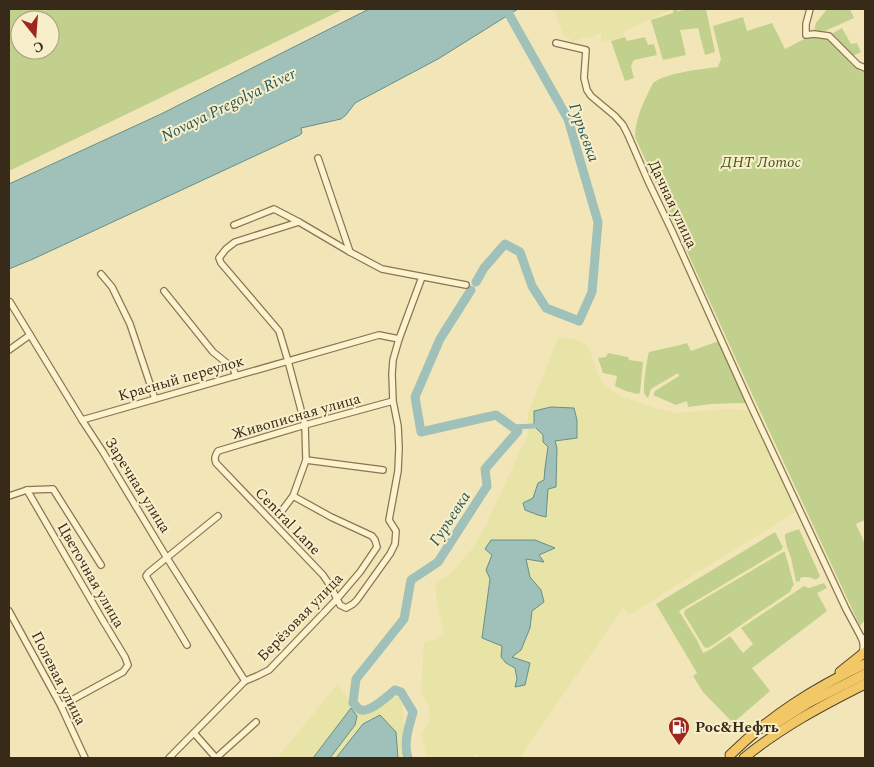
<svg xmlns="http://www.w3.org/2000/svg" width="874" height="767" viewBox="0 0 874 767" font-family="Spectral,serif">
	<style>
		.farmland { fill: #e8e3a6; fill-rule: evenodd }
		.green { fill: #c2d08d; fill-rule: evenodd }
		.water { fill: #9fc1ba; stroke: #668f89 }
		.lines { fill: none; stroke-linecap: round; stroke-linejoin: round }
		.canal { stroke: #9fc1ba; stroke-width: 5 }
		.river { stroke: #9fc1ba; stroke-width: 9 }
		.minor-casing { stroke: #897553; stroke-width: 8 }
		.trunk-casing { stroke: #564228; stroke-width: 11 }
		.minor { stroke: #fcf2cd; stroke-width: 5.5 }
		.trunk { stroke: #f2c866; stroke-width: 9 }
		.labels { text-anchor: middle; stroke-width: 4; stroke-linejoin: round; paint-order: stroke }
		.park-label { font-size: 15px; font-style: italic; fill: #42551e; stroke: #f8efca }
		.street-label { font-size: 15px; fill: #372a19; stroke: #f8efca }
		.poi-label { font-size: 15px; font-weight: bold; fill: #372a19; stroke: #f8efca; text-anchor: start }
		.water-label { font-size: 16px; font-style: italic; fill: #275758; stroke: #f8efca }
	</style>
	<rect width="100%" height="100%" fill="#f2e6b9"/>
	<!-- farmland -->
	<g class="farmland">
		<path d="M554 9H677H673L624 31V37L602 42 601 33 591 37 580 38 572 42 569 38H566L562 32Z"/>
		<path d="M558 337 577 340 586 344 590 350 597 372 603 384 618 395 654 408 675 413 731 409 744 410 751 411 797 511 629 615 623 608 522 754 525 758H475L478 755 477 753 473 758H427L422 734 430 719 429 707 421 692 424 642 436 639 443 632 435 590 437 582 449 575 474 547 486 525 528 434V414ZM534 426 557 448 548 489 525 510 523 503 533 498 544 480 545 468 549 447 543 435ZM554 548 539 555 543 561 526 558 530 577 541 590 532 611 530 628 512 657 525 685 516 687 517 679 515 668 506 663 502 646 482 637 490 579 486 570 492 555Z"/>
		<path d="M337 685 359 712H371L393 698 401 697 404 724V758H277Z"/>
	</g>
	<!-- green -->
	<g class="green">
		<path d="M9 9H344L9 171ZM20 20H50V50H20Z"/>
		<path d="M677 9V11L692 9H706L715 52 705 55 698 28 680 30 686 55 663 60 651 20 673 13V10Z"/>
		<path d="M827 9H850L854 18 825 31H814L816 23Z"/>
		<path d="M743 17 747 31 772 23 785 49 806 38 824 35C828 39 833 42 837 46 846 56 851 69 865 73V520L856 524 865 544V620L860 626 746 381 635 137C635 118 645 99 653 83 665 73 702 69 718 67L721 59 713 26Z"/>
		<path d="M842 28 851 44 857 43 861 52 851 57 836 37 831 34Z"/>
		<path d="M625 37 627 41 645 37 648 45 654 44 657 55 634 60 631 66 634 78 625 81 611 41Z"/>
		<path d="M719 341 747 402 745 403 711 404 688 407 687 401 676 405 653 395 655 391 679 376 678 373 651 389 648 398C647 397 646 396 645 395 642 389 647 359 649 352L680 345 687 343 691 351Z"/>
		<path d="M608 353 628 357 629 360 643 362 640 393 637 394 626 391 615 386 617 376 603 373 598 358 606 357Z"/>
		<path d="M799 529 820 576 816 580C810 577 806 576 800 578V581L796 582 791 558 787 547 785 538V534Z"/>
		<path d="M775 532 783 547 781 550 679 611 697 640 703 653 711 649 730 636 743 653 753 644 741 628 804 586 809 588 824 583 827 588 817 593 827 611 752 668 770 691 733 723 703 692 693 676 697 673 656 604Z"/>
		<path d="M783 552H785L793 582 794 585 792 587 790 592 751 618 713 645 707 648 704 647 684 614 685 610Z"/>
	</g>
	<!-- water -->
	<g class="water">
		<path d="M369 9H518L438 59 355 103 346 115 341 119 301 128 302 133 300 135 33 259 9 269V184L161 114Z"/>
		<path d="M551 407 574 408 577 420V438L555 441 557 448 556 487 548 489 546 517 538 515 525 510 523 503 533 498 538 483 544 480 545 468 548 447 543 442V435L534 426V411Z"/>
		<path d="M491 540H535L555 548 539 555 544 562 526 559 530 577 541 590 544 602 532 611 530 628 521 650 512 657 530 663 525 685 515 687 517 679 515 668 506 663 501 657 502 646 482 638 490 579 486 570 492 555 485 549Z"/>
		<path d="M351 708 357 716 355 725 330 758H313Z"/>
		<path d="M380 715 396 732 398 758H336L363 724Z"/>
	</g>
	<g class="lines">
		<!-- canal -->
		<path class="canal" d="M512 427 534 426"/>
		<!-- river -->
		<g class="river">
			<path d="M476 282 484 268 505 244 520 252 532 286 546 308 579 321 592 292 598 222 568 119 506 9"/>
			<path d="M408 758C403 742 409 727 413 712L401 692 395 690C388 696 368 715 359 709 358 709 354 703 353 703L356 679 404 619 411 580 438 562 487 486 485 469 518 431 496 415 421 432 415 397 440 339 471 290"/>
		</g>
		<!-- minor casing -->
		<g class="minor-casing">
			<g id="minor">
				<path d="M810 9 806 24V35L814 34 829 36 858 65 865 68"/>
				<path d="M556 43 586 50 584 78 587 90 591 96 615 116 623 125 628 135 648 181 672 231 750 404 846 609 861 637"/>
				<path d="M318 158 350 252"/>
				<path d="M234 225 274 209 299 222 350 252 382 269 466 285"/>
				<path d="M101 274 112 287 130 324 155 399"/>
				<path d="M164 291 213 352 233 368 236 376"/>
				<path d="M10 302 82 420 103 452 167 558 245 681"/>
				<path d="M9 350 30 335"/>
				<path d="M393 401 305 425 218 451C215 456 214 458 216 463L323 575 331 587 340 605 346 608 353 604 357 600 390 554 395 544 396 531 389 520 398 471 399 448 398 426 393 401 392 374 393 360 399 339 422 277"/>
				<path d="M82 420 379 335 399 339"/>
				<path d="M306 460 383 470"/>
				<path d="M27 490 102 619 125 657 128 665 123 672 61 706"/>
				<path d="M9 496 27 490 53 489 101 565"/>
				<path d="M281 512 293 496 306 460 305 425 288 361 279 331 221 263 219 258 226 249 235 242 299 222"/>
				<path d="M9 611 61 706 85 758"/>
				<path d="M187 645 146 576 148 573 218 516"/>
				<path d="M861 654C865 648 864 643 861 637L865 639"/>
				<path d="M194 733 216 758"/>
				<path d="M169 758 245 681 257 676 269 670 337 599 360 572 377 547 375 540 372 536 331 517 293 496"/>
				<path d="M216 758 256 722"/>
			</g>
		</g>
		<!-- trunk casing -->
		<g class="trunk-casing">
			<g id="trunk">
				<path d="M840 672 865 652"/>
				<path d="M767 729 810 702 865 674"/>
				<path d="M730 755C771 715 814 688 865 664"/>
				<path d="M744 758C780 728 823 705 865 684"/>
			</g>
		</g>
		<!-- minor -->
		<use href="#minor" class="minor"/>
		<!-- trunk -->
		<use href="#trunk" class="trunk"/>
	</g>
	<!-- icons -->
	<defs>
		<g id="fuel-pin" transform="scale(1.125)"><path d="M0 17L-7.5 6A9.5 9.5 0 1 1 7.5 6Z" fill="#9e281d" stroke="#f8efca"/><path d="M-5.5-6h7V0h2V4h1.3V-2.5L3-4.5l.8-.8L6-3V5H2.5V1h-1V6h-7ZM-4.2-4.7v3.2H.2V-4.7Z" fill="#fff"/></g>
	</defs>
	<g fill-rule="evenodd">
		<use href="#fuel-pin" x="679" y="727"/>
	</g>
	<g class="labels">
		<!-- park labels -->
		<g class="park-label">
			<text x="761" y="167">ДНТ Лотос</text>
		</g>
		<!-- street labels -->
		<g class="street-label">
			<text transform="translate(673 204) rotate(65)" y="5">Дачная улица</text>
			<text transform="translate(181 378) rotate(-16)" y="5">Красный переулок</text>
			<text transform="translate(296 416) rotate(-16)" y="5">Живописная улица</text>
			<text transform="translate(138 485) rotate(58)" y="5">Заречная улица</text>
			<text transform="translate(288 521) rotate(46)" y="5">Central Lane</text>
			<text transform="translate(91 575) rotate(60)" y="5">Цветочная улица</text>
			<text transform="translate(300 617) rotate(-46)" y="5">Берёзовая улица</text>
			<text transform="translate(59 678) rotate(63)" y="5">Полевая улица</text>
		</g>
		<!-- poi labels -->
		<g class="poi-label">
			<text x="695" y="732">Рос&amp;Нефть</text>
		</g>
		<!-- water labels -->
		<g class="water-label">
			<text transform="translate(228 104) rotate(-26)" y="6">Novaya Pregolya River</text>
			<text transform="translate(585 132) rotate(70)" y="6">Гурьевка</text>
			<text transform="translate(449 518) rotate(-57)" y="6">Гурьевка</text>
		</g>
	</g>
	<!-- border -->
	<rect width="874" height="767" fill="none" stroke="#372a19" stroke-width="20"/>
	<!-- north arrow -->
	<g transform="translate(35 35) rotate(163)"><circle r="24" fill="#f8efca" stroke="#aba083"/>
	<path d="M0-4L9 19L0 12L-9 19Z" fill="#9e281d"/>
	<text y="-8" font-size="14" font-weight="bold" text-anchor="middle" fill="#372a19">С</text>
	</g>
</svg>
